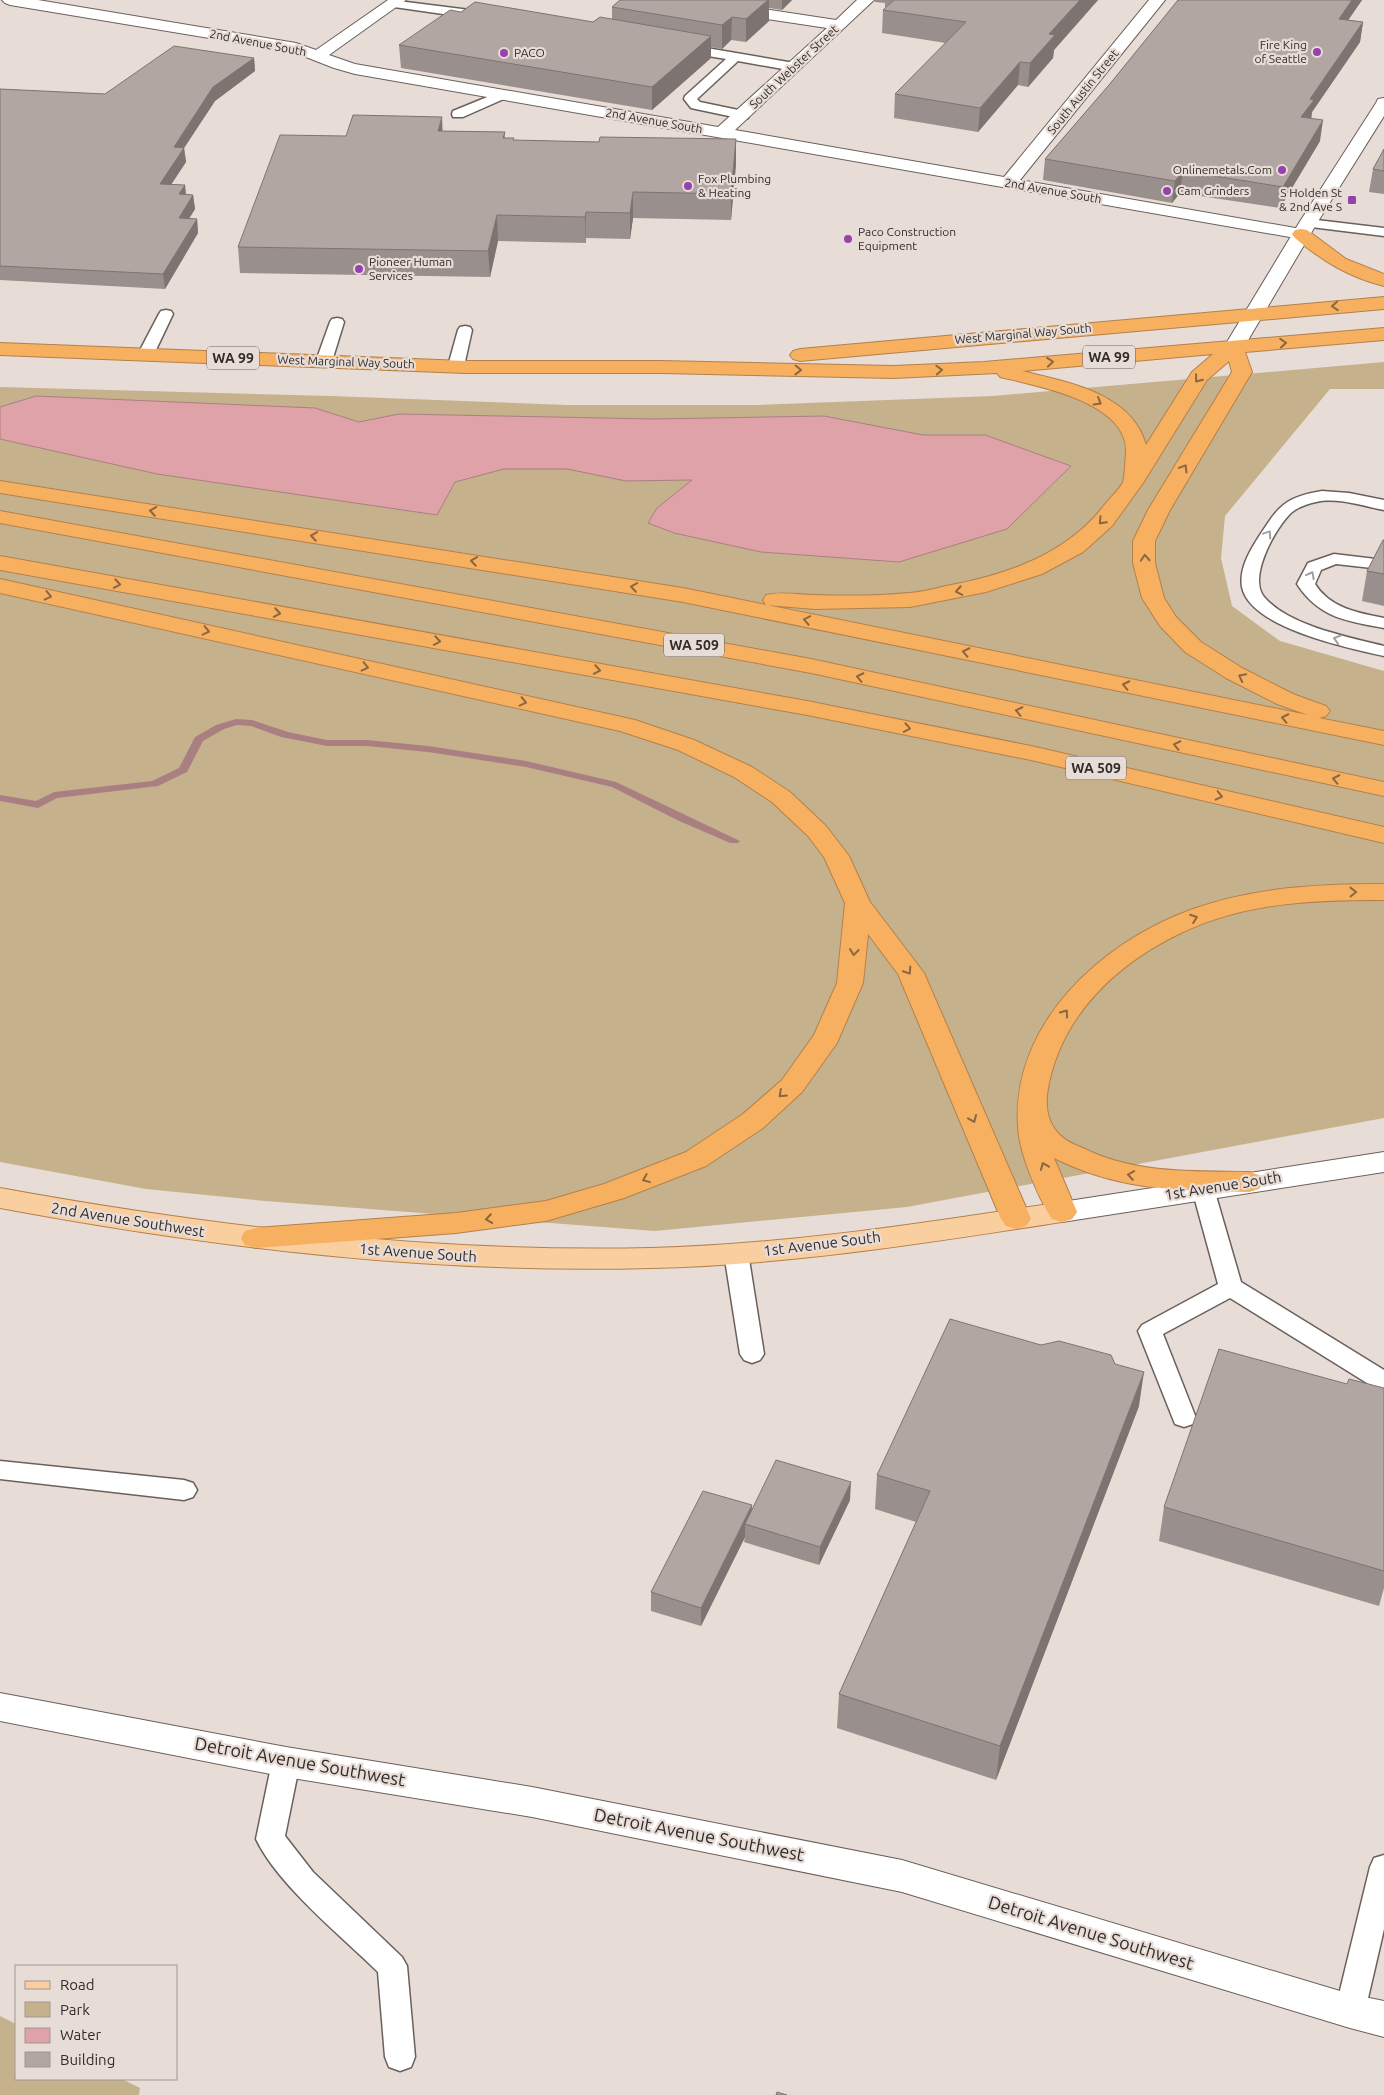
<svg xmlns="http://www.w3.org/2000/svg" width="1384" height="2095" viewBox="0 0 1384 2095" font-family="Ubuntu,sans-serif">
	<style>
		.green { fill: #c5b28c }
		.water { fill: #dea2a8; stroke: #aa7f82 }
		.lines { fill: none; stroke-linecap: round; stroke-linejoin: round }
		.stream { fill: #aa7f82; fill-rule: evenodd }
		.lane-casing { stroke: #6a605b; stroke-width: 3 }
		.street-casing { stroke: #6a605b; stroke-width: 2 }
		.secondary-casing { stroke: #6a605b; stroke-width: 2 }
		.primary-casing { stroke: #b2814d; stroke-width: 2 }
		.highway-casing { stroke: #b2814d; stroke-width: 2 }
		.lane { fill: #fff; fill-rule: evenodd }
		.street { fill: #fff; fill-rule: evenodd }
		.secondary { fill: #fff; fill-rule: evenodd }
		.primary { fill: #facfa0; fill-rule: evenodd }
		.highway { fill: #f7af60; fill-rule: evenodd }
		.wall { fill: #998f8c }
		.shaded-wall { fill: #7d7472 }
		.building { fill: #b2a6a3; stroke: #7d7472 }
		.oneway { stroke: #8a6742 }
		.oneway2 { stroke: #a2a09f }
		.poi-dot { fill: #9641af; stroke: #e8dcd6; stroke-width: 2 }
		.labels { text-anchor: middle; stroke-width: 4.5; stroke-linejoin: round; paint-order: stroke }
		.far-street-label { font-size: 12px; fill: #312c2a; stroke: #e8dcd6 }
		.far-poi-label { font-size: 12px; fill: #312c2a; stroke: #e8dcd6; text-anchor: start }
		.shield { fill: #e8dcd6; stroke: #68615e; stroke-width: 1 }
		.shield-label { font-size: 14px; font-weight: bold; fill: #312c2a }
		.street-label { font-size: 15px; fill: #312c2a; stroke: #e8dcd6 }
		.near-street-label { font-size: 18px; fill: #312c2a; stroke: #e8dcd6 }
	</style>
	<rect width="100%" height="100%" fill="#e8dcd6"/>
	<!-- green -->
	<g class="green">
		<path d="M1384 362V389H1330L1225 516 1221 558 1232 606 1280 641 1384 671V1118L907 1207 655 1231 265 1201 146 1189 0 1162V387L331 396 566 405H755L993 396Z"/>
		<path d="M0 2016 16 2024V2079H122L140 2088 139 2095H0Z"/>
	</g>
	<!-- water -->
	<path class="water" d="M36 396 315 408 359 422 399 414 654 419 824 416 923 435H985L1071 466 1007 529 899 562 761 552 674 533 648 523 657 508 692 480 626 481 567 469H504L455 482 437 515 157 474 0 439V407Z"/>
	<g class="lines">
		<!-- stream -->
		<path class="stream" d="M236 719 252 720 288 732 327 740H367L428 746 526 761 616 782 740 841 738 843H730L677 820 612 787 526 767 428 752 367 746H327L281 737 251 726 237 725 224 729 203 741 187 772 158 786 57 798 38 808 0 801V795L36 801 54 792 152 781 179 768 195 737 216 725Z"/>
		<!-- lane casing -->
		<g class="lane-casing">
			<g id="lane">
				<path d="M390 0 478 11 484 15 478 19 394 7 388 3Z"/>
				<path d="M683 44 794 63 800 67 794 71 738 61 697 99 700 102 748 112 749 115 748 118 743 119 691 108 684 99 685 96 726 59 679 51 677 48 679 45Z"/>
				<path d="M502 91 506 92 508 95 506 98 463 117H453L452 114 453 111Z"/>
				<path d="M1308 219 1384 228V236L1303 226 1301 223Z"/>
				<path d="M166 310 171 311 173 314 154 354 151 357H141L138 354 159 314 161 311Z"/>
				<path d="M337 318 342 319 344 322 332 361 329 364H319L316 361 330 322 332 319Z"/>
				<path d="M465 326 470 327 472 330 464 366 461 369H451L448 366 458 330 460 327Z"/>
				<path d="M1322 491 1349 493 1384 500V510C1363 506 1337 497 1316 502 1307 504 1295 508 1289 515 1274 531 1247 579 1265 598 1290 626 1348 637 1384 646V656C1349 648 1250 628 1242 587 1239 570 1249 552 1258 538 1278 507 1284 497 1322 491Z"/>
				<path d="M1334 554 1384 560V568L1381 569 1336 564 1321 570 1315 584C1330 608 1358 613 1384 618V628C1347 621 1319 618 1297 584L1308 563Z"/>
				<path d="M1203 1181 1211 1184 1214 1189 1241 1282 1384 1370V1391L1375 1388 1230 1298 1163 1334 1196 1418 1193 1424 1184 1427 1175 1424 1138 1331 1142 1325 1218 1284 1192 1189 1195 1184Z"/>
				<path d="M736 1245 744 1247 748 1253 764 1354 760 1360 752 1363 744 1360 740 1354 724 1253 728 1247Z"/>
				<path d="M0 1461 184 1480 193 1483 197 1490 193 1497 184 1500 0 1479Z"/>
				<path d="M286 1750 296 1754 300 1762 285 1836 313 1872 402 1957 407 1966 415 2057 411 2067 400 2071 389 2067 385 2057 378 1972C340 1935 278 1885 256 1839L272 1762 276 1754Z"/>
				<path d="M1384 1855V1929L1365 2011 1361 2021 1350 2025 1339 2021 1335 2011 1370 1867 1374 1858Z"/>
			</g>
		</g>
		<!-- street casing -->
		<g class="street-casing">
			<g id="street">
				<path d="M2 0H38L296 43 316 50 388 0H406L329 55 355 64 718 127 827 28 672 5 667 3 664 0H703L836 20 857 0H874L735 130 1004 177 1149 0H1165L1020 180 1301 229 1307 230 1310 234 1307 238 1301 239 355 74 334 68 293 52 10 5 5 3Z"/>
				<path d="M0 1693 286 1747 532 1787 902 1860 1350 1994 1384 2001V2037L1350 2028 902 1892 532 1817 286 1777 0 1721Z"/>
			</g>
		</g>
		<!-- secondary casing -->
		<g class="secondary-casing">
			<g id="secondary">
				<path d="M1384 98V116L1317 223 1244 347 1241 351 1234 353 1227 351 1224 347 1299 223 1376 103 1378 99Z"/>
				<path d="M1384 1152V1172L1062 1222 1052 1219 1047 1212 1052 1205 1062 1202Z"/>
			</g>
		</g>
		<!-- primary casing -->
		<g class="primary-casing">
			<path id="primary" d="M0 1188C215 1227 432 1253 651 1248 789 1244 926 1223 1062 1202L1072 1205 1077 1212 1072 1219 1062 1222C926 1243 789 1265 651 1268 432 1274 215 1248 0 1208Z"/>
		</g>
		<!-- highway casing -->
		<g class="highway-casing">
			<g id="highway">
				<path d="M1301 229 1307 230 1346 259 1384 274V286C1349 277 1322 261 1295 238L1292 234 1295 230Z"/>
				<path d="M1384 297V309L800 361 793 359 790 355 793 351 800 349Z"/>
				<path d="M1384 328V340L1245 352 1252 372 1170 510 1155 541V563L1164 598 1176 617 1201 642 1242 668 1293 694 1326 706 1330 711 1326 716 1319 718 1384 731V745L683 602 0 493V481L683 588 1308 715 1277 704 1226 678 1185 652 1160 626 1142 598 1133 563V541L1148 510 1232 372 1229 361 1207 380 1143 483 1112 526 1083 552 1042 574 986 592 910 607 815 609 766 605 763 600 766 595C782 591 799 595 815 595 846 596 878 596 909 593 922 592 934 589 946 586 1007 575 1068 554 1106 503 1111 497 1119 490 1123 482 1125 476 1125 461 1126 453 1129 402 1037 386 1000 377L997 373 894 378 661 373H465L0 355V343L465 361H661L894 366 984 362ZM1213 354 1192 372 1146 445C1132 393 1067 382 1022 371Z"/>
				<path d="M0 511 811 659 1384 782V796L811 673 0 523Z"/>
				<path d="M0 556 807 701 1031 746 1384 827V843L1031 760 807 715 0 570Z"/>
				<path d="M0 579 635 720 694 740 752 767 790 792 826 826 849 856 870 902 924 973 1031 1219 1026 1226 1016 1229 1006 1226 1001 1219 898 974 868 934 863 983 837 1043 802 1092 763 1128 706 1166 624 1198 546 1221 456 1233 256 1248 245 1245 241 1238 245 1231 256 1228 456 1213 546 1201 604 1184 686 1152 743 1114 782 1080 814 1035 837 983 845 903 824 857 808 836 772 802 734 777 678 750 620 731 0 593Z"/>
				<path d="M1384 884V900C1314 900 1246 902 1181 933 1118 963 1064 1013 1049 1083 1045 1101 1045 1121 1060 1135 1066 1141 1075 1145 1083 1148 1134 1174 1193 1171 1249 1172L1259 1175 1264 1182 1259 1189 1249 1192C1177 1190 1120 1191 1054 1158L1077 1212 1072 1219 1062 1222 1052 1219C1038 1197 1019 1153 1018 1127 1011 1023 1103 941 1193 909 1255 887 1319 884 1384 884Z"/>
			</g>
		</g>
		<!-- lane -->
		<use href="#lane" class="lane"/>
		<!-- street -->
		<use href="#street" class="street"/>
		<!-- secondary -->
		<use href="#secondary" class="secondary"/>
		<!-- primary -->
		<use href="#primary" class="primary"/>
		<!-- highway -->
		<use href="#highway" class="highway"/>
	</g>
	<!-- wall -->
	<g class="wall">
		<path d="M620 0H792L782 10 769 8V21L746 42 731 40 722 49 711 47V58L652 110 401 68 399 45 461 12 593 22 612 19V7Z"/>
		<path d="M875 0H1098L1054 50 1053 58 1028 87 1018 85 978 132 894 118 895 94 946 43 882 33 883 10 885 9V3L875 2Z"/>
		<path d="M1178 0H1362L1348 20 1363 22 1360 42 1312 112 1311 119 1320 141 1280 208 1180 193 1172 203 1043 180 1045 159 1109 85Z"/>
		<path d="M254 58 255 71 215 101 184 148 186 162 171 185H185L186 194 193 195 195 209 189 218 197 219 198 233 165 289 0 280V89L105 94Z"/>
		<path d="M443 131 505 132V138L514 140 599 142 736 139V164L731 220 633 218 630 239 586 238V243L498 241 490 277 240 273 238 247 346 136Z"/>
		<path d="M1384 149V194L1369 192 1373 169Z"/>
		<path d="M1384 540V606L1362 601 1367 571Z"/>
		<path d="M1347 1384 1384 1388V1588L1379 1606 1159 1541 1164 1507Z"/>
		<path d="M1139 1406 996 1780 837 1728 839 1694 916 1522 875 1509 877 1475Z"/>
		<path d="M850 1500 819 1565 744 1542 745 1537 701 1626 651 1611V1592L752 1505 751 1511Z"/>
	</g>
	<!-- shaded-wall -->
	<g class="shaded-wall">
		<path d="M768 0H769V21L746 42V19Z"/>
		<path d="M782 0H792L782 10Z"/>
		<path d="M1080 0H1098L1054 50 1053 58 1028 87 1030 63 1049 34Z"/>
		<path d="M1352 0H1362L1336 38 1339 19Z"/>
		<path d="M732 17 731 40 722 49V25Z"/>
		<path d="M1363 22 1360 42 1312 112 1311 120 1301 117 1310 99Z"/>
		<path d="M711 36V58L652 110V87Z"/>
		<path d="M254 58 255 71 215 101 184 148 186 162 162 198 160 184 174 147 213 87Z"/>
		<path d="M1020 62 1018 85 978 132 980 108Z"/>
		<path d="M442 117 443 142 438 131Z"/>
		<path d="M1323 120 1320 141 1280 208 1283 187Z"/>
		<path d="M736 139V164L731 220V194Z"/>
		<path d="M1183 171 1180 193 1172 203 1175 181Z"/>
		<path d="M185 185 186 200 179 194Z"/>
		<path d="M633 192V218L630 239V213Z"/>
		<path d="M193 195 195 209 181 232 179 218Z"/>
		<path d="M586 212V243L585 217Z"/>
		<path d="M497 215 498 241 490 277 488 251Z"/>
		<path d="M197 219 198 233 165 289 163 274Z"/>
		<path d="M1144 1372 1139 1406 996 1780 1000 1746Z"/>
		<path d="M851 1482 850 1500 819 1565 820 1547Z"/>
		<path d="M752 1505 751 1524H745V1537L701 1626V1608Z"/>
	</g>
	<!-- building -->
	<g class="building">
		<path d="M620 0H768L746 19 732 17 722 25 612 7Z"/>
		<path d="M894 0H1080L1049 34 1055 35 1030 63 1020 62 980 108 895 94 966 22 883 10Z"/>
		<path d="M1178 0H1352L1339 19 1363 22 1310 99 1314 100 1301 117 1323 120 1283 187 1183 171 1175 181 1045 159 1109 85Z"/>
		<path d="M475 2 593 22 600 17 711 36 652 87 399 45 450 10 461 12Z"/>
		<path d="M174 46 254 58 213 87 174 147 184 148 160 184 185 185 179 194 193 195 179 218 197 219 163 274 0 266V89L105 94Z"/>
		<path d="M353 115 442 117 438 131 505 132 503 138H514L513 140 599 142 600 137 736 139 731 194 633 192 630 213 586 212 585 217 497 215 488 251 238 247 280 135 346 136Z"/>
		<path d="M1384 149V171L1373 169Z"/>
		<path d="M1383 540H1384V574L1367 571Z"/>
		<path d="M950 1319 1041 1345 1059 1341 1111 1355 1115 1364 1144 1372 1000 1746 839 1694 930 1491 877 1475Z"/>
		<path d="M1219 1349 1347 1384 1349 1379 1384 1388V1571L1164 1507Z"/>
		<path d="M776 1460 851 1482 820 1547 745 1524Z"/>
		<path d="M703 1491 752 1505 701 1608 651 1592Z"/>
		<path d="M777 2092 787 2095H776Z"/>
	</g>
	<!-- one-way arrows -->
	<defs><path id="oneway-chevron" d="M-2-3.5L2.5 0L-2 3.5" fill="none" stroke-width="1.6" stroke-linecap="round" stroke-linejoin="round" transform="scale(1.25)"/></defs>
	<g class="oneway">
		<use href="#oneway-chevron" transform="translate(1335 306) rotate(176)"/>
		<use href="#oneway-chevron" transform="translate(1283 343) rotate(-5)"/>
		<use href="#oneway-chevron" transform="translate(1050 362) rotate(-5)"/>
		<use href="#oneway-chevron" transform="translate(798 370) rotate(1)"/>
		<use href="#oneway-chevron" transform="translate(939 370) rotate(-3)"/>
		<use href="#oneway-chevron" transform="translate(1198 379) rotate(128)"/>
		<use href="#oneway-chevron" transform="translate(1098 402) rotate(30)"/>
		<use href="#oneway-chevron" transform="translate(1184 468) rotate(-59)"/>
		<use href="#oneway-chevron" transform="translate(153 511) rotate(-171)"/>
		<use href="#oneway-chevron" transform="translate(1102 521) rotate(133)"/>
		<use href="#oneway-chevron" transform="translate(314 536) rotate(-171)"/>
		<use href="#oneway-chevron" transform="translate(1145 558) rotate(-93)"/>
		<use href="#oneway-chevron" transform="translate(474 561) rotate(-171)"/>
		<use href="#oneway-chevron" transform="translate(117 584) rotate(10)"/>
		<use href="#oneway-chevron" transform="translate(634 587) rotate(-171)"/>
		<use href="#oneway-chevron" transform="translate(959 591) rotate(169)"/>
		<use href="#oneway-chevron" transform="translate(48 596) rotate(13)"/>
		<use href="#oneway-chevron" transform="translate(277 613) rotate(10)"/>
		<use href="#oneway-chevron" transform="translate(807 620) rotate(-169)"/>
		<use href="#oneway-chevron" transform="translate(206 631) rotate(13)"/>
		<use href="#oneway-chevron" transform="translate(437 641) rotate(10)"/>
		<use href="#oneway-chevron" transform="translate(966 652) rotate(-168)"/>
		<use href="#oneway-chevron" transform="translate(365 667) rotate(13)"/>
		<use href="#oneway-chevron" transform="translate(597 670) rotate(10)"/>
		<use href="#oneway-chevron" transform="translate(860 677) rotate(-168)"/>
		<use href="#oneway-chevron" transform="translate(1242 677) rotate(-153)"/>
		<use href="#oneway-chevron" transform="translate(1126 685) rotate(-168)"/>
		<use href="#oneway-chevron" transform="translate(523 702) rotate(13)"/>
		<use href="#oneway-chevron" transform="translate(1019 711) rotate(-168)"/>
		<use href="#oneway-chevron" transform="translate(1285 718) rotate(-168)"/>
		<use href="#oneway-chevron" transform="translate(907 728) rotate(11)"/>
		<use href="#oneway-chevron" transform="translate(1177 745) rotate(-168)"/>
		<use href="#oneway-chevron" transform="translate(1336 779) rotate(-168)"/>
		<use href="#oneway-chevron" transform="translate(1219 796) rotate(13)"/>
		<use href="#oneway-chevron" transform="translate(1353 892) rotate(-1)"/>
		<use href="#oneway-chevron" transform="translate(1194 918) rotate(-20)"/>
		<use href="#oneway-chevron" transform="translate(854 952) rotate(97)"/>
		<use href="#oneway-chevron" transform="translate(908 971) rotate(57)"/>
		<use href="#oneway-chevron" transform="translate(1065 1013) rotate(-54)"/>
		<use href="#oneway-chevron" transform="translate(782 1094) rotate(137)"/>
		<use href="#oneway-chevron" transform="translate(973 1119) rotate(67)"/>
		<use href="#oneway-chevron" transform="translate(1044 1166) rotate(-112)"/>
		<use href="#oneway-chevron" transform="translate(1131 1175) rotate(-171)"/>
		<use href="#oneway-chevron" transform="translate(646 1179) rotate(158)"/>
		<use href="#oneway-chevron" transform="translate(489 1219) rotate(172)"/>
	</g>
	<g class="oneway2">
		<use href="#oneway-chevron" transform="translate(1268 534) rotate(-56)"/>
		<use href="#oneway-chevron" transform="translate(1311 575) rotate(-62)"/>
		<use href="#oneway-chevron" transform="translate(1337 639) rotate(-163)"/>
	</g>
	<!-- markers -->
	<g class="poi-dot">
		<circle cx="1317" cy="52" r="5"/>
		<circle cx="504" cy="53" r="5"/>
		<circle cx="1282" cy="170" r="5"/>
		<circle cx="688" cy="186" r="5"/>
		<circle cx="1167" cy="191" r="5"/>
		<rect x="1347" y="195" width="10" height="10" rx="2.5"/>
		<circle cx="848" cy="239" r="5"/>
		<circle cx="359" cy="269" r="5"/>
	</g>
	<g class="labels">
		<!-- far-street labels -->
		<g class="far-street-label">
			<text transform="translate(258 43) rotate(11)" y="4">2nd Avenue South</text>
			<text transform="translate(794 67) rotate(-43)" y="4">South Webster Street</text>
			<text transform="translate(1083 92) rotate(-51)" y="4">South Austin Street</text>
			<text transform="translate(654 121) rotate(10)" y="4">2nd Avenue South</text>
			<text transform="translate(1053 191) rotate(10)" y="4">2nd Avenue South</text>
			<text transform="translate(1023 334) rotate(-5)" y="4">West Marginal Way South</text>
			<text transform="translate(346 362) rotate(2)" y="4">West Marginal Way South</text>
		</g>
		<!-- far-poi labels -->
		<g class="far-poi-label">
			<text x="1307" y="49" text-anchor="end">Fire King<tspan x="1307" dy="14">of Seattle</tspan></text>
			<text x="514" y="57">PACO</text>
			<text x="1272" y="174" text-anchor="end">Onlinemetals.Com</text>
			<text x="698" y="183">Fox Plumbing<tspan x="698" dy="14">&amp; Heating</tspan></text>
			<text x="1177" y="195">Cam Grinders</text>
			<text x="1342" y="197" text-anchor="end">S Holden St<tspan x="1342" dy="14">&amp; 2nd Ave S</tspan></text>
			<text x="858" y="236">Paco Construction<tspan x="858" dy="14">Equipment</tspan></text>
			<text x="369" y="266">Pioneer Human<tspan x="369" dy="14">Services</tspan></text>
		</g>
		<!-- shield labels -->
		<g class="shield">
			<rect x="1083" y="345.5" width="52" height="23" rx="4"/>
			<rect x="207" y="346.5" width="52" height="23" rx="4"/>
			<rect x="664" y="633.5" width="60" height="23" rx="4"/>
			<rect x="1066" y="756.5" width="60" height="23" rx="4"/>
		</g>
		<g class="shield-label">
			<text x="1109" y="362">WA 99</text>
			<text x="233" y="363">WA 99</text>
			<text x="694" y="650">WA 509</text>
			<text x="1096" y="773">WA 509</text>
		</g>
		<!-- street labels -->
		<g class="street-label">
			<text transform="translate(1223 1186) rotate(-9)" y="5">1st Avenue South</text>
			<text transform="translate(128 1220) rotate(9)" y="5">2nd Avenue Southwest</text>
			<text transform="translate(822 1244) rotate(-7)" y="5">1st Avenue South</text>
			<text transform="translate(418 1253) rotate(4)" y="5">1st Avenue South</text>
		</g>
		<!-- near-street labels -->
		<g class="near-street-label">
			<text transform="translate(300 1762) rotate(10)" y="6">Detroit Avenue Southwest</text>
			<text transform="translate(699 1835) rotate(11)" y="6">Detroit Avenue Southwest</text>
			<text transform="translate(1091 1933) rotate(17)" y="6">Detroit Avenue Southwest</text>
		</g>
	</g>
	<!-- legend -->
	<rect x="15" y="1965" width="162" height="115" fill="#e8dcd6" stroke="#9f9691"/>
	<rect x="25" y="1981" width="25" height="8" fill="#facfa0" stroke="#9f9691"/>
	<text x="60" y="1990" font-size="15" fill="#312c2a">Road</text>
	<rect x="25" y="2002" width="25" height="15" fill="#c5b28c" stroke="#9f9691"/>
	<text x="60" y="2015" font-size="15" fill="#312c2a">Park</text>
	<rect x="25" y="2028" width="25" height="15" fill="#dea2a8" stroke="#9f9691"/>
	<text x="60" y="2040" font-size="15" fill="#312c2a">Water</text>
	<rect x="25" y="2052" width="25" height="15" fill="#b2a6a3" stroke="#9f9691"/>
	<text x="60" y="2065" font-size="15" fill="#312c2a">Building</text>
</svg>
